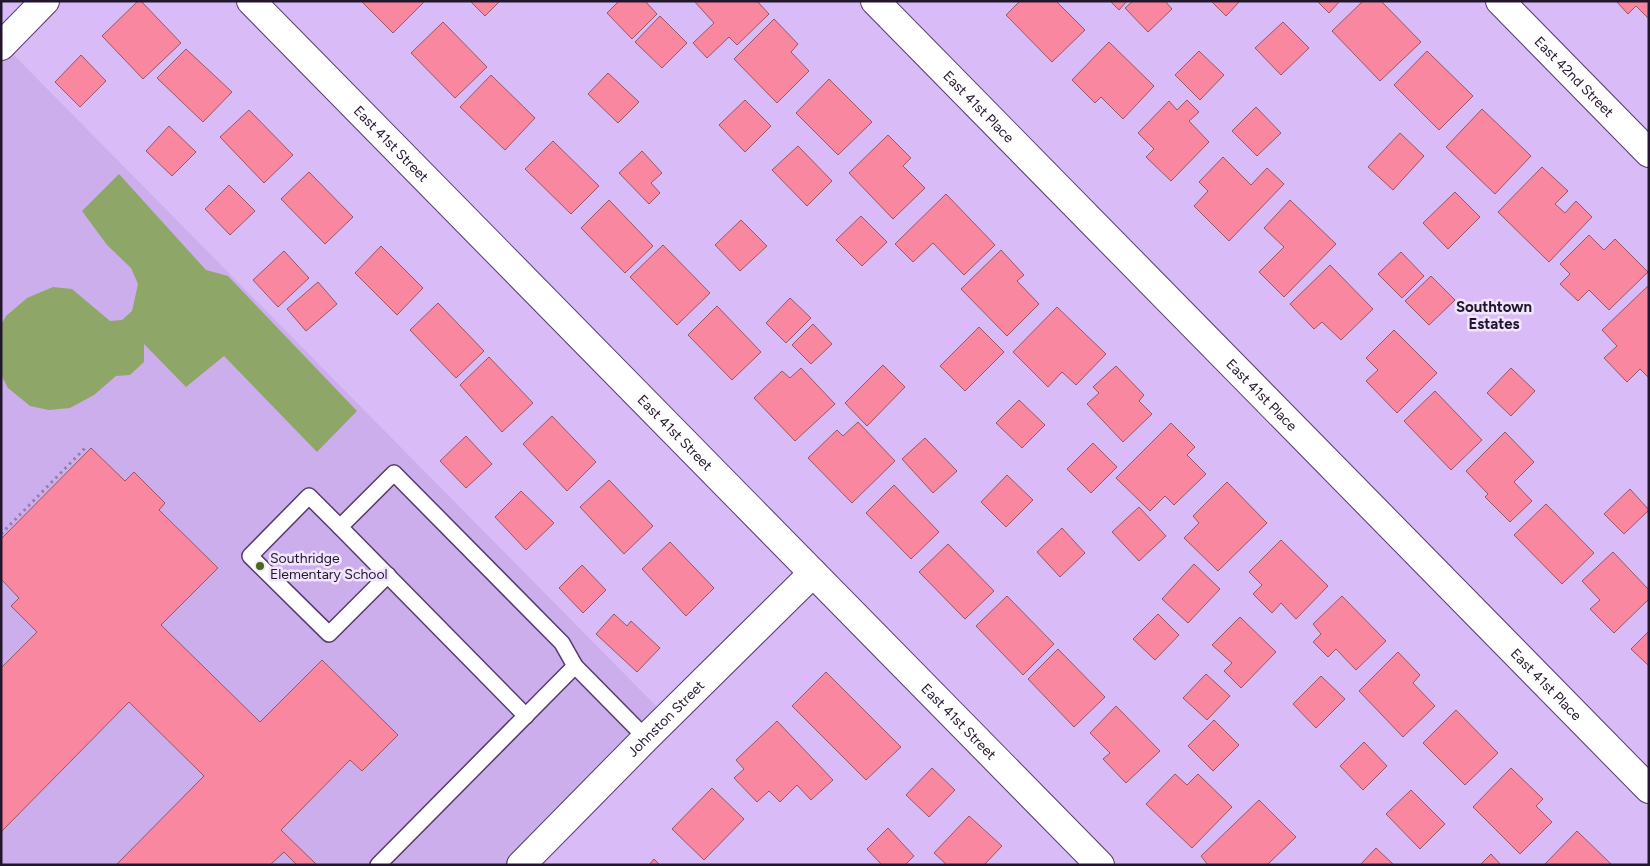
<svg xmlns="http://www.w3.org/2000/svg" width="1650" height="866" viewBox="0 0 1650 866" font-family="Figtree,sans-serif">
	<style>
		.built { fill: #cdaeed }
		.green { fill: #8ea769 }
		.building { fill: #fa87a0; stroke: #965663 }
		.lines { fill: none; stroke-linecap: round; stroke-linejoin: round }
		.service-casing { stroke: #553b6d; stroke-width: 18 }
		.minor-casing { stroke: #553b6d; stroke-width: 30 }
		.tertiary-casing { stroke: #553b6d; stroke-width: 30 }
		.path { stroke: #947eab; stroke-width: 3; stroke-dasharray: 2.5 4; stroke-linecap: butt }
		.service { stroke: #fff; stroke-width: 15 }
		.minor { stroke: #fff; stroke-width: 28 }
		.tertiary { stroke: #fff; stroke-width: 28 }
		.poi-dot { fill: #4c6719; stroke: #f1e5fe; stroke-width: 2 }
		.labels { text-anchor: middle; stroke-width: 5; stroke-linejoin: round; paint-order: stroke }
		.street-label { font-size: 14px; fill: #21162c; stroke: #f1e5fe }
		.poi-label { font-size: 14px; fill: #21162c; stroke: #f1e5fe; text-anchor: start }
		.neighbourhood-label { font-size: 15px; font-weight: bold; fill: #21162c; stroke: #f1e5fe }
	</style>
	<rect width="100%" height="100%" fill="#d9bcf7"/>
	<!-- built -->
	<path class="built" d="M3 44 667 717 521 865H1V46Z"/>
	<!-- green -->
	<path class="green" d="M119 174 206 270 228 276 357 411 317 452 224 356 186 387 144 344V362L130 375 116 376 94 395 70 408 49 410 30 406 8 388 1 375V325L6 316 27 298 53 287 72 289 110 321 122 320 132 311 138 284 131 268 107 245 82 211Z"/>
	<!-- building -->
	<g class="building">
		<path d="M138 1H141L181 43 143 79 102 36Z"/>
		<path d="M361 1H423L424 2 393 33Z"/>
		<path d="M470 1H500L485 16Z"/>
		<path d="M619 1H645L657 14 632 39 607 13Z"/>
		<path d="M694 1H757L769 14 737 45 729 37 707 58 693 43 714 23Z"/>
		<path d="M1020 1H1056L1085 30 1052 62 1006 15Z"/>
		<path d="M1110 1H1127L1119 10Z"/>
		<path d="M1133 1H1165L1172 9 1148 32 1125 8Z"/>
		<path d="M1211 1H1240L1226 16Z"/>
		<path d="M1317 1H1340L1329 13Z"/>
		<path d="M1363 1H1381L1421 42 1380 81 1332 31Z"/>
		<path d="M1616 1H1649V19L1636 6 1628 14Z"/>
		<path d="M660 16 687 43 662 68 635 42Z"/>
		<path d="M774 19 798 44 791 52 809 71 777 103 734 59Z"/>
		<path d="M443 22 487 67 455 98 411 53Z"/>
		<path d="M1283 22 1309 48 1281 75 1255 48Z"/>
		<path d="M1109 42 1154 86 1123 119 1101 97 1095 103 1072 80Z"/>
		<path d="M186 49 232 92 203 122 157 78Z"/>
		<path d="M1199 51 1224 75 1200 100 1175 75Z"/>
		<path d="M1427 51 1473 96 1439 130 1394 85Z"/>
		<path d="M81 55 106 81 80 107 55 82Z"/>
		<path d="M608 73 639 102 618 123 588 94Z"/>
		<path d="M491 75 535 118 505 150 460 107Z"/>
		<path d="M829 79 872 122 838 155 796 113Z"/>
		<path d="M745 100 771 126 745 152 719 125Z"/>
		<path d="M1187 100 1199 112 1189 121 1209 142 1171 181 1146 157 1154 149 1138 133 1169 101 1177 110Z"/>
		<path d="M1256 107 1281 133 1257 156 1232 131Z"/>
		<path d="M1482 109 1531 156 1495 194 1446 147Z"/>
		<path d="M249 110 293 155 264 183 220 137Z"/>
		<path d="M169 126 196 152 172 176 146 151Z"/>
		<path d="M1400 133 1424 156 1393 190 1368 167Z"/>
		<path d="M888 135 911 158 903 166 925 188 893 219 849 173Z"/>
		<path d="M553 141 599 186 571 214 525 169Z"/>
		<path d="M798 146 832 181 807 206 772 170Z"/>
		<path d="M642 151 662 173 651 183 660 193 649 204 619 173Z"/>
		<path d="M1223 157 1251 185 1267 168 1284 184 1229 241 1194 206 1208 191 1199 182Z"/>
		<path d="M1542 167 1568 191 1555 204 1565 213 1576 201 1592 217 1549 262 1498 212Z"/>
		<path d="M309 172 353 217 325 244 281 199Z"/>
		<path d="M229 185 255 211 230 235 205 209Z"/>
		<path d="M1455 192 1480 217 1448 249 1423 223Z"/>
		<path d="M946 194 995 245 964 275 933 243 913 262 895 244Z"/>
		<path d="M609 200 653 246 625 273 581 228Z"/>
		<path d="M1290 200 1336 244 1284 297 1259 272 1284 247 1264 228Z"/>
		<path d="M861 216 887 242 862 266 836 240Z"/>
		<path d="M741 220 767 246 740 271 715 245Z"/>
		<path d="M1589 235 1604 250 1615 239 1648 272 1609 310 1589 290 1578 301 1560 284 1570 274 1560 264Z"/>
		<path d="M663 245 710 293 677 325 630 277Z"/>
		<path d="M381 246 423 288 397 315 355 273Z"/>
		<path d="M1001 250 1024 275 1017 281 1039 304 1007 336 961 289Z"/>
		<path d="M284 251 309 278 278 307 253 280Z"/>
		<path d="M1401 252 1424 276 1402 298 1378 274Z"/>
		<path d="M1330 265 1373 309 1341 340 1322 322 1314 329 1290 304Z"/>
		<path d="M1431 276 1455 300 1429 325 1405 301Z"/>
		<path d="M318 282 337 304 306 331 287 309Z"/>
		<path d="M1649 285V378L1640 369 1627 382 1604 358 1617 346 1602 330Z"/>
		<path d="M790 298 811 318 786 343 766 323Z"/>
		<path d="M438 303 484 351 456 378 410 330Z"/>
		<path d="M717 306 761 352 732 380 688 335Z"/>
		<path d="M1057 307 1106 354 1076 385 1062 372 1048 387 1013 352Z"/>
		<path d="M813 324 832 344 811 364 792 345Z"/>
		<path d="M979 327 1004 352 965 391 940 366Z"/>
		<path d="M1394 330 1437 373 1397 413 1366 381 1378 370 1366 358Z"/>
		<path d="M489 357 533 403 502 432 460 385Z"/>
		<path d="M883 365 905 387 867 426 845 403Z"/>
		<path d="M1116 366 1144 395 1139 401 1152 414 1123 442 1087 404 1099 393 1093 387Z"/>
		<path d="M801 368 835 404 795 441 754 398 782 371 790 378Z"/>
		<path d="M1511 368 1535 391 1511 416 1487 393Z"/>
		<path d="M1435 391 1482 440 1451 470 1404 421Z"/>
		<path d="M1019 400 1045 425 1022 448 996 423Z"/>
		<path d="M552 416 596 462 567 491 523 444Z"/>
		<path d="M858 422 895 461 852 503 808 458 837 430 843 436Z"/>
		<path d="M1171 423 1195 447 1187 455 1206 474 1174 505 1165 496 1150 511 1116 478Z"/>
		<path d="M1505 432 1534 462 1514 482 1532 501 1510 522 1485 497 1488 494 1466 471Z"/>
		<path d="M466 436 492 464 466 488 440 461Z"/>
		<path d="M925 438 957 471 933 493 902 459Z"/>
		<path d="M1093 443 1117 467 1091 493 1067 469Z"/>
		<path d="M91 448 125 481 134 472 165 503 159 510 218 568 161 625 260 722 322 660 398 735 362 771 350 760 281 830 317 865H297L284 852 270 865H116L204 776 129 702 1 832V668L37 632 11 606 19 598 1 579V539Z"/>
		<path d="M1007 475 1033 500 1006 527 981 502Z"/>
		<path d="M609 480 653 526 624 554 580 507Z"/>
		<path d="M1227 482 1267 523 1218 571 1184 538 1199 523 1193 516Z"/>
		<path d="M894 485 939 532 911 559 866 513Z"/>
		<path d="M1630 489 1649 510 1624 534 1604 514Z"/>
		<path d="M521 491 554 523 526 550 495 517Z"/>
		<path d="M1546 504 1594 553 1562 584 1514 535Z"/>
		<path d="M1139 507 1166 536 1139 561 1112 532Z"/>
		<path d="M1062 528 1085 553 1060 577 1037 552Z"/>
		<path d="M1281 540 1328 586 1296 619 1281 603 1272 613 1253 594 1262 585 1249 572Z"/>
		<path d="M670 542 714 588 686 616 642 569Z"/>
		<path d="M948 544 994 591 965 619 919 572Z"/>
		<path d="M1613 552 1649 590V599L1614 633 1590 609 1600 600 1582 581Z"/>
		<path d="M1194 564 1220 589 1188 623 1162 599Z"/>
		<path d="M582 565 606 590 583 613 559 588Z"/>
		<path d="M1007 596 1054 644 1023 675 976 626Z"/>
		<path d="M1342 596 1386 641 1356 670 1336 649 1328 657 1313 642 1321 634 1313 624Z"/>
		<path d="M614 614 627 626 631 621 660 648 637 672 596 634Z"/>
		<path d="M1158 614 1179 635 1155 660 1133 639Z"/>
		<path d="M1240 617 1276 652 1241 688 1224 671 1232 663 1212 645Z"/>
		<path d="M1649 631V666L1631 649Z"/>
		<path d="M1058 649 1105 697 1074 727 1028 679Z"/>
		<path d="M1398 652 1420 675 1413 683 1435 706 1403 737 1359 691Z"/>
		<path d="M826 672 901 747 866 780 792 706Z"/>
		<path d="M1206 674 1230 696 1207 720 1183 698Z"/>
		<path d="M1321 676 1345 699 1316 728 1293 704Z"/>
		<path d="M1116 706 1160 751 1126 783 1103 759 1110 753 1090 733Z"/>
		<path d="M1456 710 1498 753 1465 785 1423 743Z"/>
		<path d="M1214 720 1239 745 1213 771 1188 746Z"/>
		<path d="M777 721 833 780 811 800 797 785 780 802 769 791 757 802 734 778 744 769 736 760Z"/>
		<path d="M1364 742 1387 766 1363 790 1340 766Z"/>
		<path d="M932 768 955 790 929 817 906 795Z"/>
		<path d="M1511 768 1543 799 1536 806 1552 822 1520 854 1473 807Z"/>
		<path d="M1175 774 1187 785 1198 774 1232 807 1192 848 1146 804Z"/>
		<path d="M712 788 744 819 704 860 672 829Z"/>
		<path d="M1411 790 1445 824 1420 849 1386 814Z"/>
		<path d="M1259 800 1296 837 1267 865H1208L1201 856Z"/>
		<path d="M969 816 1002 846 984 865H947L934 853Z"/>
		<path d="M888 828 914 856 905 865H882L867 849Z"/>
		<path d="M1577 831 1612 865H1544Z"/>
		<path d="M1376 848 1394 865H1360Z"/>
		<path d="M1491 854 1501 865H1480Z"/>
		<path d="M654 859 660 865H649Z"/>
	</g>
	<g class="lines">
		<!-- service casing -->
		<g class="service-casing">
			<g id="service">
				<path d="M340 527 309 496 250 556 329 634 388 575"/>
				<path d="M526 716 340 527 394 473 562 643 575 666"/>
				<path d="M378 865 575 666 646 738"/>
			</g>
		</g>
		<!-- minor casing -->
		<g class="minor-casing">
			<g id="minor">
				<path id="s1" d="M875 1 1649 789"/>
				<path id="s2" d="M1500 1 1649 153"/>
				<path id="s3" d="M521 865 646 738 813 573"/>
			</g>
		</g>
		<!-- tertiary casing -->
		<g class="tertiary-casing">
			<g id="tertiary">
				<path id="s4" d="M251 1 1100 865"/>
				<path d="M1 46 45 1"/>
			</g>
		</g>
		<!-- path -->
		<path class="path" d="M1 534 87 446"/>
		<!-- service -->
		<use href="#service" class="service"/>
		<!-- minor -->
		<use href="#minor" class="minor"/>
		<!-- tertiary -->
		<use href="#tertiary" class="tertiary"/>
	</g>
	<!-- markers -->
	<circle class="poi-dot" cx="260" cy="566" r="5"/>
	<g class="labels">
		<!-- street labels -->
		<g class="street-label">
			<text dy="5" stroke="none"><textPath href="#s2" startOffset="106">East 42nd Street</textPath></text>
			<text dy="5" stroke="none"><textPath href="#s1" startOffset="148">East 41st Place</textPath></text>
			<text dy="5" stroke="none"><textPath href="#s4" startOffset="200">East 41st Street</textPath></text>
			<text dy="5" stroke="none"><textPath href="#s1" startOffset="552">East 41st Place</textPath></text>
			<text dy="5" stroke="none"><textPath href="#s4" startOffset="605">East 41st Street</textPath></text>
			<text dy="5" stroke="none"><textPath href="#s1" startOffset="958">East 41st Place</textPath></text>
			<text dy="5" stroke="none"><textPath href="#s3" startOffset="206">Johnston Street</textPath></text>
			<text dy="5" stroke="none"><textPath href="#s4" startOffset="1010">East 41st Street</textPath></text>
		</g>
		<!-- poi labels -->
		<g class="poi-label">
			<text x="270" y="563">Southridge<tspan x="270" dy="16">Elementary School</tspan></text>
		</g>
		<!-- neighbourhood labels -->
		<g class="neighbourhood-label">
			<text x="1494" y="312">Southtown<tspan x="1494" dy="17">Estates</tspan></text>
		</g>
	</g>
	<!-- border -->
	<rect width="1650" height="866" fill="none" stroke="#21162c" stroke-width="5"/>
</svg>
